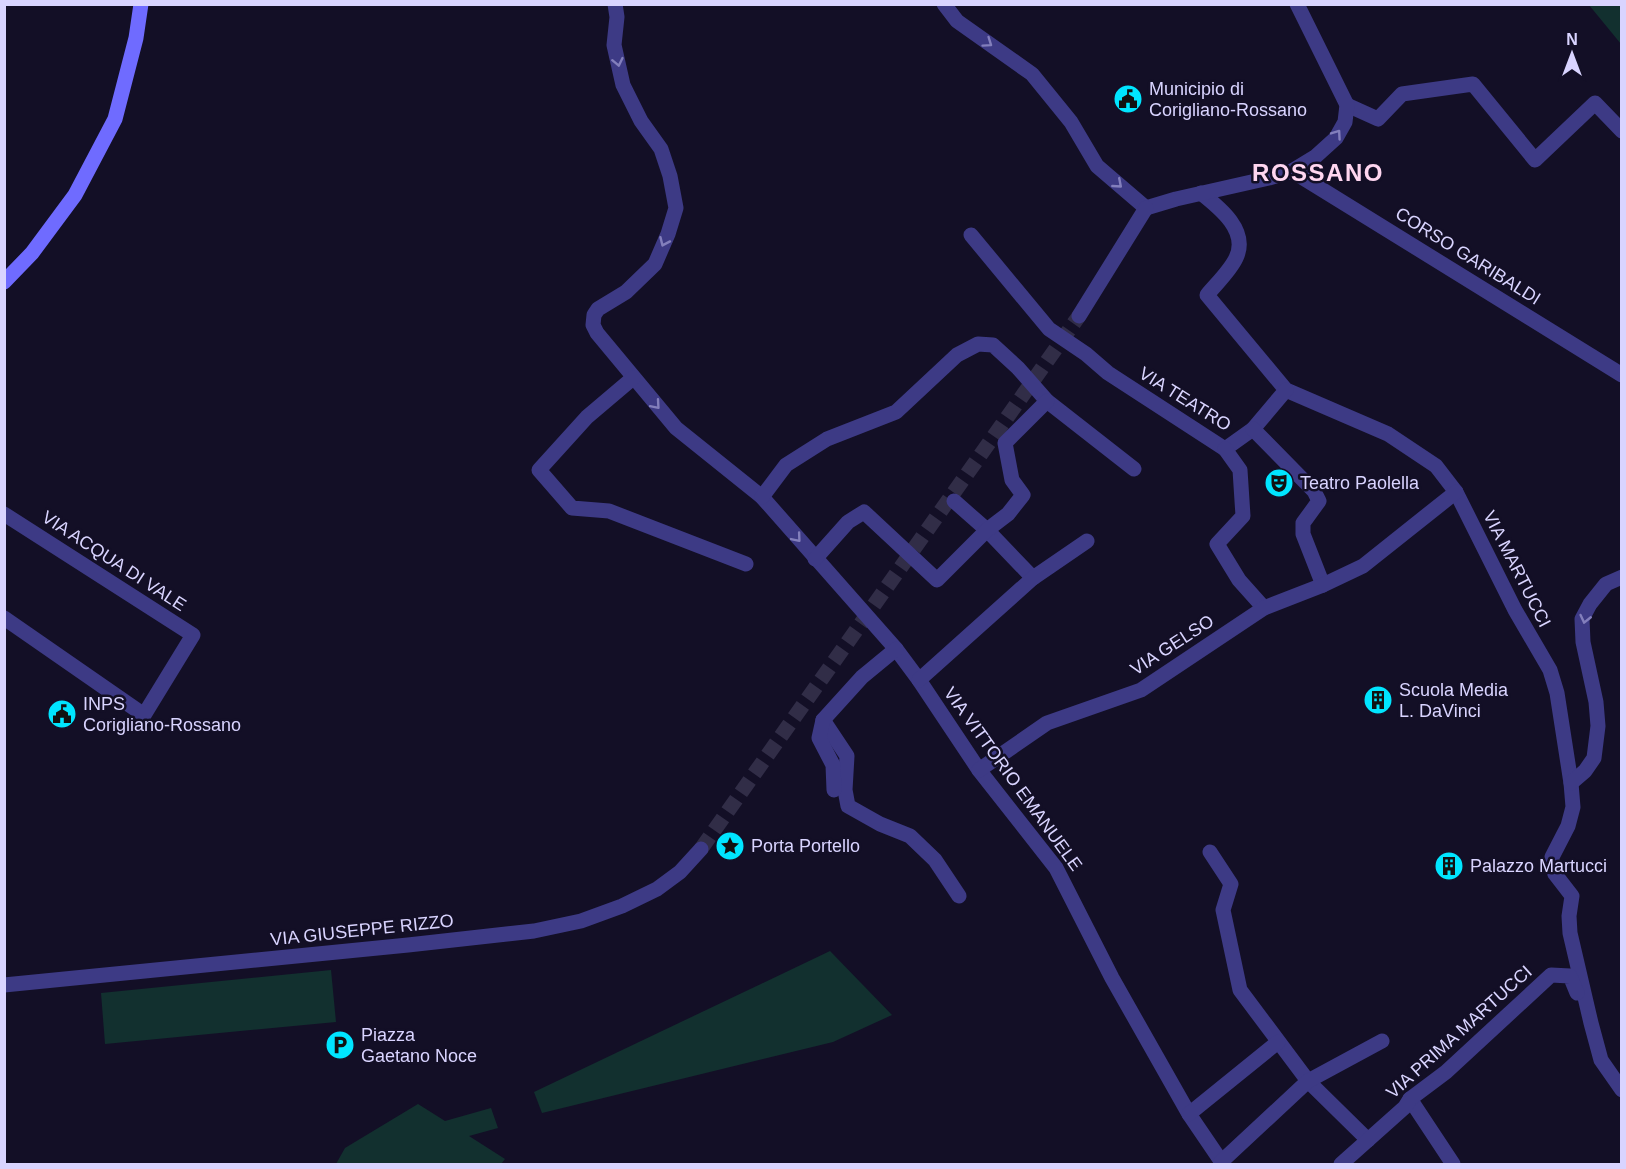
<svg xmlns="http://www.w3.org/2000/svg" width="1626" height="1169" viewBox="0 0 1626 1169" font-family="Helvetica,sans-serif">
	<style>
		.green { fill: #12302f }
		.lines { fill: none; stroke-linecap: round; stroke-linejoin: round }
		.street-tunnel { stroke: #312d47; stroke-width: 15; stroke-dasharray: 15 8; stroke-linecap: butt }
		.street { stroke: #3d3a85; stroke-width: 15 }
		.secondary { stroke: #6f6bff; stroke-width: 15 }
		.oneway { stroke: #837fbc }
		.labels { text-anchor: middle; stroke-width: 5; stroke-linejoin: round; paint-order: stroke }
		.poi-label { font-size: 18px; fill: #d9d4ff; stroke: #130f26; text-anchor: start }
		.street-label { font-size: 18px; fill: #d9d4ff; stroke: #130f26 }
		.district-label { font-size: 24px; font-weight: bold; letter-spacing: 1.5px; fill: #ffd6f0; stroke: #130f26 }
	</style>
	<rect width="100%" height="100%" fill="#130f26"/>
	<!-- green -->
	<g class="green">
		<path d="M1589 5H1621V44Z"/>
		<path d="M830 951 892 1015 833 1042 542 1113 534 1092Z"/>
		<path d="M331 970 336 1022 105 1044 101 993Z"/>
		<path d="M418 1104 445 1121 491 1108 498 1128 469 1136 505 1159 501 1164H336L345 1148Z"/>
	</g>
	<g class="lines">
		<!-- street-tunnel -->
		<path class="street-tunnel" d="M701 849 1079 316"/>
		<!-- street -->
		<g class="street">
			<path d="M615 4 617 17 614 45 623 85 641 121 661 149 670 176 676 208 668 234 655 264 626 292 598 309 594 315 593 325 597 333 676 428 762 497 896 649 919 680 979 770 1056 868 1112 978 1189 1114 1223 1164"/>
			<path d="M944 4 957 21 1032 74 1071 122 1097 166 1146 208"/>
			<path d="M1347 105 1378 119 1402 94 1473 84 1535 160 1595 103 1622 131"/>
			<path d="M1292 171 1622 375"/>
			<path d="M1201 193C1220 208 1249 231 1236 258 1230 271 1216 284 1207 295L1286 390 1388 434 1436 466 1456 492 1515 610 1550 670 1557 693 1571 783 1573 807 1568 826 1552 857V866L1555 874 1572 896 1569 916 1570 933 1591 1023 1601 1060 1622 1090"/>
			<path d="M1146 208 1176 199 1269 178 1292 171 1315 157 1336 138 1345 122 1347 105 1297 4"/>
			<path d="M971 235 1049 329 1086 354 1108 373 1225 449 1253 429 1286 390"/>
			<path d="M1079 316 1146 208"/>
			<path d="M633 378 587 417 539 470 572 508 609 511 746 564"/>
			<path d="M1253 429 1314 491 1319 501 1303 523V534L1323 585"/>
			<path d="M1225 449 1240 470 1243 516 1217 544 1239 580 1264 608"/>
			<path d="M762 497 786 465 827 439 896 412 957 355 978 344 993 345 1018 368 1047 401 1134 469"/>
			<path d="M954 501 987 530 1033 578"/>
			<path d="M4 514 193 635 144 715 4 618"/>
			<path d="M815 559 848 522 864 512 937 580 987 530 1008 514 1023 495 1012 480 1005 443 1047 401"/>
			<path d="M919 680 1033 578 1087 541"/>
			<path d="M823 720 847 756 845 790 848 806 880 824 910 836 935 860 959 896"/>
			<path d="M979 770 1047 723 1141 690 1264 608 1323 585 1363 566 1456 492"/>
			<path d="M1571 783 1585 771 1594 758 1598 726 1596 702 1583 642 1582 619 1590 604 1606 584 1622 577"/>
			<path d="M834 790 833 765 819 738 823 720 862 677 896 649"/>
			<path d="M1210 852 1231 884 1223 910 1240 990 1308 1081 1368 1140"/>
			<path d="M4 985 408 945 534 931 581 921 622 906 657 889 680 872 701 849"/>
			<path d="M1410 1099 1453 1164"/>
			<path d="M1189 1114 1278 1042"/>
			<path d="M1221 1162 1308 1081 1382 1041"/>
			<path d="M1341 1164 1405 1107 1410 1099 1446 1072 1551 975 1570 976 1577 993"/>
		</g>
		<!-- secondary -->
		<path class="secondary" d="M4 282 32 253 75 195 115 119 136 38 141 4"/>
	</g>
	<!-- one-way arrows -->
	<defs><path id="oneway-chevron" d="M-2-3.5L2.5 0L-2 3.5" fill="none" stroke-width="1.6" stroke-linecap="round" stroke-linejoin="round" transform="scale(1.5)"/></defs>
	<g class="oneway">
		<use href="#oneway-chevron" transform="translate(988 43) rotate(35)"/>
		<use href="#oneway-chevron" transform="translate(618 62) rotate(78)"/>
		<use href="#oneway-chevron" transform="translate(1337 134) rotate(-55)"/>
		<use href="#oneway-chevron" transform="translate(1118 184) rotate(41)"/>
		<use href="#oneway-chevron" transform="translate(664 242) rotate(114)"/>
		<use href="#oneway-chevron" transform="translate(656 405) rotate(49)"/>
		<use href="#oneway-chevron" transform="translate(797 538) rotate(50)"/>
		<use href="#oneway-chevron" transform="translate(1585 619) rotate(103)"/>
	</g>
	<!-- icons -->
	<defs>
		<g id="civic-disc" transform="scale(1.5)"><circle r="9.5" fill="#00e5ff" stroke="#130f26"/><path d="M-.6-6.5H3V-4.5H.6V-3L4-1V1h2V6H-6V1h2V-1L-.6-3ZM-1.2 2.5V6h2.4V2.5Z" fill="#111"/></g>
		<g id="theatre-disc" transform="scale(1.5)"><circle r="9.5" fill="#00e5ff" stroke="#130f26"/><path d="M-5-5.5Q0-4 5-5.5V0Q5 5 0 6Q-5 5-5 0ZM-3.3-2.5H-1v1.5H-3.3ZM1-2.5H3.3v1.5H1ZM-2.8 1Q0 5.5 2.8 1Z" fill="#111"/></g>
		<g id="building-disc" transform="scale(1.5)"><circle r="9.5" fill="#00e5ff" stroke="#130f26"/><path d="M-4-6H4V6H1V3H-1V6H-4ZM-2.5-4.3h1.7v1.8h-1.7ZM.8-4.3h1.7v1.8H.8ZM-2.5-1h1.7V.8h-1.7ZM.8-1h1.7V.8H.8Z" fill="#111"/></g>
		<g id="sight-disc" transform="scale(1.5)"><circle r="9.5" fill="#00e5ff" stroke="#130f26"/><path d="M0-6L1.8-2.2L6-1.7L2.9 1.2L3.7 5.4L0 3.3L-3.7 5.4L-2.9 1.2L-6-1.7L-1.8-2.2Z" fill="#111"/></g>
		<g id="parking-disc" transform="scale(1.5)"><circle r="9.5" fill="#00e5ff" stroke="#130f26"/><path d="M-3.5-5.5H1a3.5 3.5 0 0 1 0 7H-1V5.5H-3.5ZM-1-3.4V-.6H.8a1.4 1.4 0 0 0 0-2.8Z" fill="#111"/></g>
	</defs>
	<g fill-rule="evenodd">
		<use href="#civic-disc" x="1128" y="99"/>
		<use href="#theatre-disc" x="1279" y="483"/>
		<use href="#building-disc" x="1378" y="700"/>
		<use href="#civic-disc" x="62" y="714"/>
		<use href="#sight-disc" x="730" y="846"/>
		<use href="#building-disc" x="1449" y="866"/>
		<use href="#parking-disc" x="340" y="1045"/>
	</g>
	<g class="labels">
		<!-- poi labels -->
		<g class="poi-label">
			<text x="1149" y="95">Municipio di<tspan x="1149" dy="21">Corigliano-Rossano</tspan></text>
			<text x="1300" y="489">Teatro Paolella</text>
			<text x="1399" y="696">Scuola Media<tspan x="1399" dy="21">L. DaVinci</tspan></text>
			<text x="83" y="710">INPS<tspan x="83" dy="21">Corigliano-Rossano</tspan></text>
			<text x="751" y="852">Porta Portello</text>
			<text x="1470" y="872">Palazzo Martucci</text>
			<text x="361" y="1041">Piazza<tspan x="361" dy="21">Gaetano Noce</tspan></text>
		</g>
		<!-- street labels -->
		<g class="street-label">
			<text transform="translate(1468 256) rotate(32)" y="6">CORSO GARIBALDI</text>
			<text transform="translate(1185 399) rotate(32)" y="6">VIA TEATRO</text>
			<text transform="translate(114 561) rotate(33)" y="6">VIA ACQUA DI VALE</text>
			<text transform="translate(1517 569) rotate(63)" y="6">VIA MARTUCCI</text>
			<text transform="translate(1172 645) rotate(-33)" y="6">VIA GELSO</text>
			<text transform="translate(1013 779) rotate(54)" y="6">VIA VITTORIO EMANUELE</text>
			<text transform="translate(362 930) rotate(-6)" y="6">VIA GIUSEPPE RIZZO</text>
			<text transform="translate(1459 1032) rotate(-42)" y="6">VIA PRIMA MARTUCCI</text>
		</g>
		<!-- district labels -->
		<g class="district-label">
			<text x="1318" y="181">ROSSANO</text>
		</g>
	</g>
	<!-- border -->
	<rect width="1626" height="1169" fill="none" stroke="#d9d4ff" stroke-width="12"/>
	<!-- north arrow -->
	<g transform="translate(1572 54)" stroke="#130f26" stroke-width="4.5" paint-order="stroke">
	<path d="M0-4.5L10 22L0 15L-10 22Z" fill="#d9d4ff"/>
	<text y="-9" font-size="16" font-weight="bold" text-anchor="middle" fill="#d9d4ff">N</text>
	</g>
</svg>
